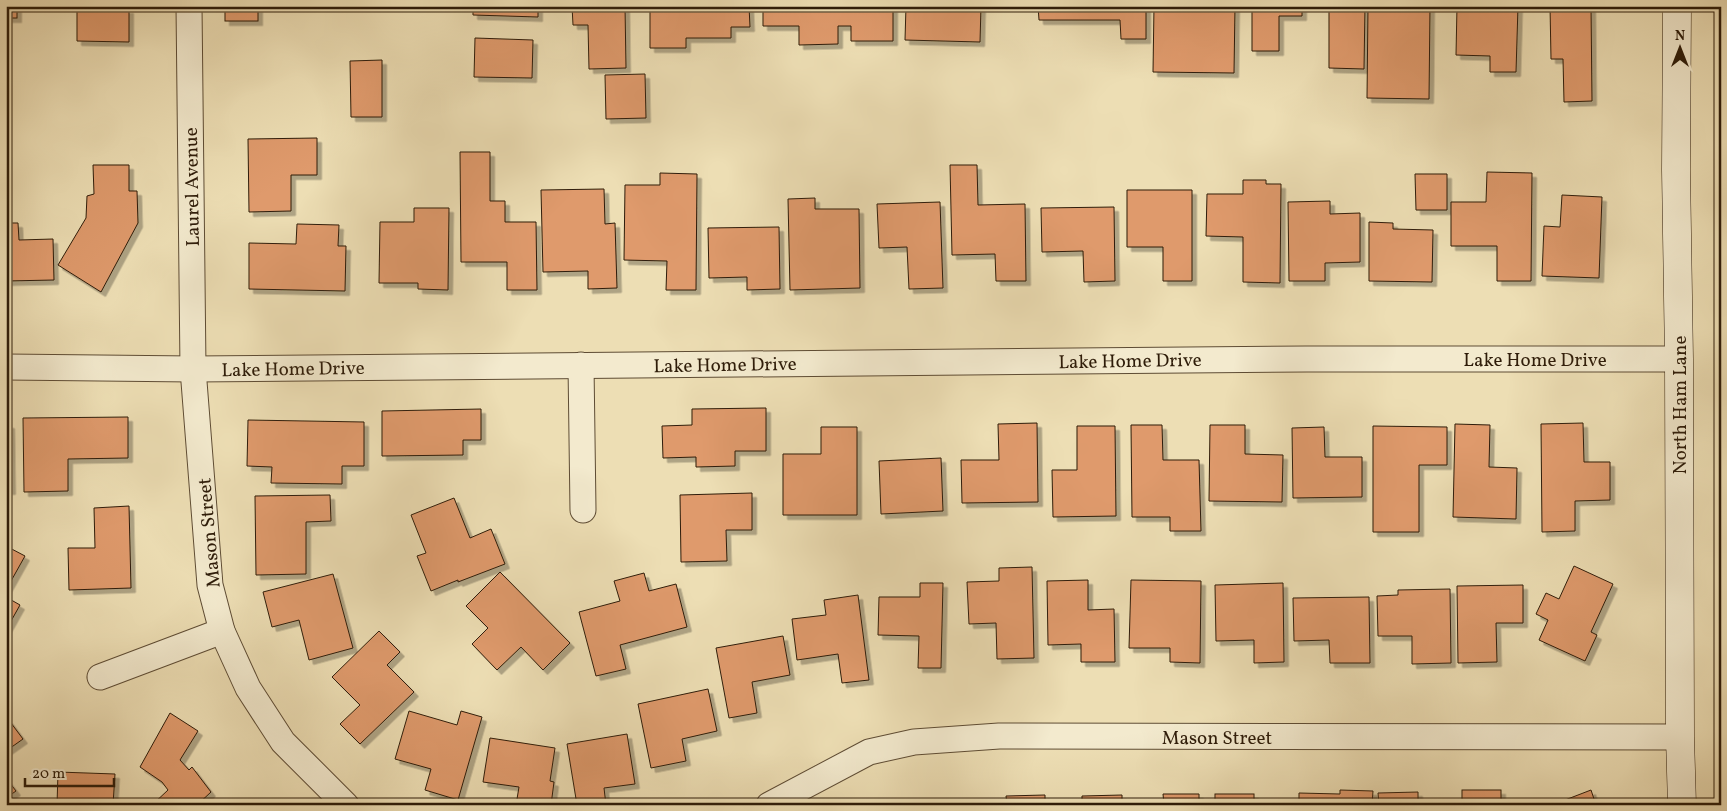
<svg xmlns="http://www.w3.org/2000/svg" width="1727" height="811" viewBox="0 0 1727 811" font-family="Vollkorn,serif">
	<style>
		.building { fill: #df9a6c; stroke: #2e1c09; filter: url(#shadow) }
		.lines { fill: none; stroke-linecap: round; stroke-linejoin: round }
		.street-casing { stroke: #5e4c34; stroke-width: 27 }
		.secondary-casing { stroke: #2e1c09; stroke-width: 29 }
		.street { stroke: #f3eace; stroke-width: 25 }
		.secondary { stroke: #f3eace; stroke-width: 28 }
		.labels { text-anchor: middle; stroke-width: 5; stroke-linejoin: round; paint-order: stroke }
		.street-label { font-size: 19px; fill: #2e1c09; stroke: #f3eace }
	</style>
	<defs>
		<filter id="shadow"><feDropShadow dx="4.5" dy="4.5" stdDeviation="0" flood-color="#0004"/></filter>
	</defs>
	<rect width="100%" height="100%" fill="#eddeb4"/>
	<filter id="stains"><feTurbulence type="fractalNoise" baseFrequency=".004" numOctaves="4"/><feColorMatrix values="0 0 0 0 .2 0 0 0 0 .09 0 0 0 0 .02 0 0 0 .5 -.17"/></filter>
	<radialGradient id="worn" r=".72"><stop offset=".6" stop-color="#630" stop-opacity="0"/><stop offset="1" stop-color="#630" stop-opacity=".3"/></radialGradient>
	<!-- building -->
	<g class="building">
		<rect x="6" y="6" width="11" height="12"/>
		<rect x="225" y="6" width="33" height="15"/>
		<path d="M473 6H538V17L473 15Z"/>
		<path d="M572 6H625L626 68 589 69 588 25H573Z"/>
		<path d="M650 6H749L750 27H731V38H686V48H650Z"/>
		<path d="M763 6H893V41H851V26H838V44L799 45V26H763Z"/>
		<path d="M906 6H981L980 42 905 40Z"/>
		<path d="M1038 6H1146V39H1121L1120 20H1039Z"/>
		<path d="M1154 6H1235L1234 73 1153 72Z"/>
		<path d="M1252 6H1302V16H1279V51H1252Z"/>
		<path d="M1329 6H1365L1364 69 1329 68Z"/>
		<path d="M1368 6H1430L1429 99 1367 98Z"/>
		<path d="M1457 6H1518L1516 72H1490V56L1456 55Z"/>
		<path d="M1550 6H1591L1592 101 1564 102 1563 59H1551Z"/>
		<path d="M77 9H129V42L77 41Z"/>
		<path d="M475 38 533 40 532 78 474 77Z"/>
		<path d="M382 60V117H351L350 61Z"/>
		<path d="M645 74 646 118 606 119 605 75Z"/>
		<path d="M317 138V175H291V211L249 212 248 139Z"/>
		<path d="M460 152H490V201H505V222H536L537 290H507V262H461Z"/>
		<path d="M93 165H129V191H137L138 223 101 292 58 265 86 218 87 196 94 194Z"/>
		<path d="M950 165H977L978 205 1025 204 1026 281H996L995 254 952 255Z"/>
		<path d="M1487 172 1532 173 1531 281H1497V246H1451V202H1486Z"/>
		<path d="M660 173 697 174 696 290H666L667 261 624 260 625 185H660Z"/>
		<path d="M1415 174H1447V210H1416Z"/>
		<path d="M1243 180H1266V184H1281L1280 283 1243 282V237L1206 236 1207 194H1243Z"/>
		<path d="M604 189 605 224 615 223 617 288 588 289V271L543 272 541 190Z"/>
		<path d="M1127 190H1192V281H1163V247H1127Z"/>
		<path d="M1562 195 1602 197 1599 278 1542 276 1544 226 1560 227Z"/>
		<path d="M815 198V209H859L860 288 790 290 788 199Z"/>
		<path d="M1330 201V214L1360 213V262L1325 263V281H1289L1288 202Z"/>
		<path d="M940 202 943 288 909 289 907 247 879 248 877 204Z"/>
		<path d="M1114 207 1115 281 1084 282 1083 251 1042 252 1041 208Z"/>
		<path d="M414 208H449L448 290 418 289V283H379L380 222H414Z"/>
		<path d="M1369 222 1393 223V229L1433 230 1432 282 1369 281Z"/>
		<path d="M6 223H18L19 240 53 239 54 280 6 281Z"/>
		<path d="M297 224 339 225 338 246H346L345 291 249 289V243L296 244Z"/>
		<path d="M779 227 780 289 747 290V277L709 278 708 228Z"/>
		<path d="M766 408V451H735V466L696 467V457L663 458 662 426 692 425V409Z"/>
		<path d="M481 409V440H463V455L382 456V411Z"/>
		<path d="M128 417V458L68 459V491L24 492 23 418Z"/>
		<path d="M248 420 364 422V466H342V484L271 483 272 467 247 466Z"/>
		<path d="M1037 423 1038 502 962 503 961 460H999L998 424Z"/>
		<path d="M1583 423 1584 462H1610V500L1575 501V531L1542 532 1541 424Z"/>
		<path d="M6 424H10L11 490H6Z"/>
		<path d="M1455 424 1490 425 1489 467 1517 468 1516 519 1453 517Z"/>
		<path d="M1131 425H1162L1163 460H1199L1201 531H1170V517H1132Z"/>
		<path d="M1210 425H1245V454L1283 455 1282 502 1209 501Z"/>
		<path d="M1077 426H1115L1116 516 1053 517 1052 470H1077Z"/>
		<path d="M1373 426 1447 427V465H1419V532H1373Z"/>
		<path d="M821 427H857V515H783V454H821Z"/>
		<path d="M1324 427 1325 457H1362V497L1293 498 1292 428Z"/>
		<path d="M941 458 943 511 881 514 879 461Z"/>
		<path d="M752 493V530H726L727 561 681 562 680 495Z"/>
		<path d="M330 495 331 521 306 522V574L256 575 255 496Z"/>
		<path d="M454 498 470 538 491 529 505 564 458 582V580L431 591 417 556 426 553 411 515Z"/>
		<path d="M129 506 131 588 69 590 68 548H95L94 508Z"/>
		<path d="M6 546 25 556 6 590Z"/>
		<path d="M1574 566 1613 584 1591 632 1597 635 1585 661 1539 640 1548 620 1536 614 1546 593 1559 599Z"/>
		<path d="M1032 567 1034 658 997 659 996 623 969 624 967 582 999 581V568Z"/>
		<path d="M500 572 570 643 543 670 521 647 497 670 472 644 488 628 466 606Z"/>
		<path d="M644 573 649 591 676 584 687 627 620 645 626 669 596 676 579 612 620 601 614 581Z"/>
		<path d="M333 574 353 648 309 660 299 620 272 627 263 592Z"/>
		<path d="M1088 580V610L1114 609 1115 662H1081V644L1048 645 1047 581Z"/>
		<path d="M1131 580 1201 581 1200 663 1170 662V648H1129Z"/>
		<path d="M920 583H943L941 668H918L919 636 878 635 879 597H920Z"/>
		<path d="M1283 583 1284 662 1254 663V640L1216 641 1215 585Z"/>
		<path d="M1523 585V623H1496L1497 662 1458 663 1457 586Z"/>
		<path d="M1450 589 1451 663 1412 664V636H1378L1377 596 1398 595V590Z"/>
		<path d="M858 595 869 680 842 683 838 654 797 660 792 619 826 615 824 600Z"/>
		<path d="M6 597 20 605 6 630Z"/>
		<path d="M1369 597 1370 663H1330L1329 640 1294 641 1293 598Z"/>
		<path d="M379 631 400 652 387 665 414 692 360 744 340 724 360 705 332 677Z"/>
		<path d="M783 636 790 675 752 682 757 713 729 718 716 648Z"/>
		<path d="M708 689 717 731 682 739 686 761 651 768 638 704Z"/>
		<path d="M409 711 457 725 461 711 482 717 458 800 425 790 431 769 395 759Z"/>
		<path d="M170 713 198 731 180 760 189 770 192 767 211 792 197 805H152L168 790 162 782 140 767Z"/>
		<path d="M8 719 23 739 6 751V720Z"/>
		<path d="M627 734 635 784 604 788 606 805H577L567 744Z"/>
		<path d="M490 738 555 748 550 781 554 782 551 805H516L519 787 483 782Z"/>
		<path d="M58 772 115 774 113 805H57Z"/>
		<path d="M6 778 16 791 6 798Z"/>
		<path d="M1340 790 1373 791 1372 805H1299V793L1340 794Z"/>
		<rect x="1462" y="790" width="39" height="15"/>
		<path d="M1591 790 1596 805H1552Z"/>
		<path d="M1418 792V805H1379L1378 793Z"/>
		<path d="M1163 794H1199V805H1164Z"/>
		<rect x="1215" y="794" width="39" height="11"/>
		<path d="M1045 795V805H1007L1006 796Z"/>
		<path d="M1122 795V805H1082V796Z"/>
	</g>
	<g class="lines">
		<!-- street casing -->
		<g class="street-casing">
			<g id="street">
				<path d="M189 6 193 369 210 585 222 631 248 688 283 742 346 805"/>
				<path d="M581 365 583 510"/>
				<path d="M6 367 193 369 1306 359H1679"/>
				<path d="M100 677 222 631"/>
				<path d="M769 805 869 752 914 742 999 736 1680 737"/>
			</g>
		</g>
		<!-- secondary casing -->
		<g class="secondary-casing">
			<path id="secondary" d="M1677 6 1676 170 1679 359 1680 737 1682 805"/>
		</g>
		<!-- street -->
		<use href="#street" class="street"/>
		<!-- secondary -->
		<use href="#secondary" class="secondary"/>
	</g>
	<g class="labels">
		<!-- street labels -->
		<g class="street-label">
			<text transform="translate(191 187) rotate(-91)" y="7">Laurel Avenue</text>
			<text x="1535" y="366">Lake Home Drive</text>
			<text transform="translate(1130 360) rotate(-1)" y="7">Lake Home Drive</text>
			<text transform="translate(725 364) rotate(-1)" y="7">Lake Home Drive</text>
			<text transform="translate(293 368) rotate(-1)" y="7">Lake Home Drive</text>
			<text transform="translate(1679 405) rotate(-90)" y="7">North Ham Lane</text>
			<text transform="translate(208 533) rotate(-95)" y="7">Mason Street</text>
			<text x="1217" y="744">Mason Street</text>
		</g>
	</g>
	<!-- margin -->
	<rect width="1727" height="811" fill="none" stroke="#eddeb4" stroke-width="25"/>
	<rect x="8" y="8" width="1712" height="796" fill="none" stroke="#2e1c09" stroke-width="2.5"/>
	<rect x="12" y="12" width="1702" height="786" fill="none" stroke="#2e1c09"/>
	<!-- north arrow -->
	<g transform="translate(1680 48)" stroke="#f3eace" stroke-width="4" paint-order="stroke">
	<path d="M0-4L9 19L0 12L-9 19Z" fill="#2e1c09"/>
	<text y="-8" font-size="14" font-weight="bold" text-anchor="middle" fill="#2e1c09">N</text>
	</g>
	<!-- scale -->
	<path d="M25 778v8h89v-8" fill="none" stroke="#2e1c09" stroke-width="2.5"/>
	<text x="32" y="778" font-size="15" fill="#2e1c09" stroke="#f3eace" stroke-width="4" paint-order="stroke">20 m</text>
	<rect width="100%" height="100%" filter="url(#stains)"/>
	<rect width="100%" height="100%" fill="url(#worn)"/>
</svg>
